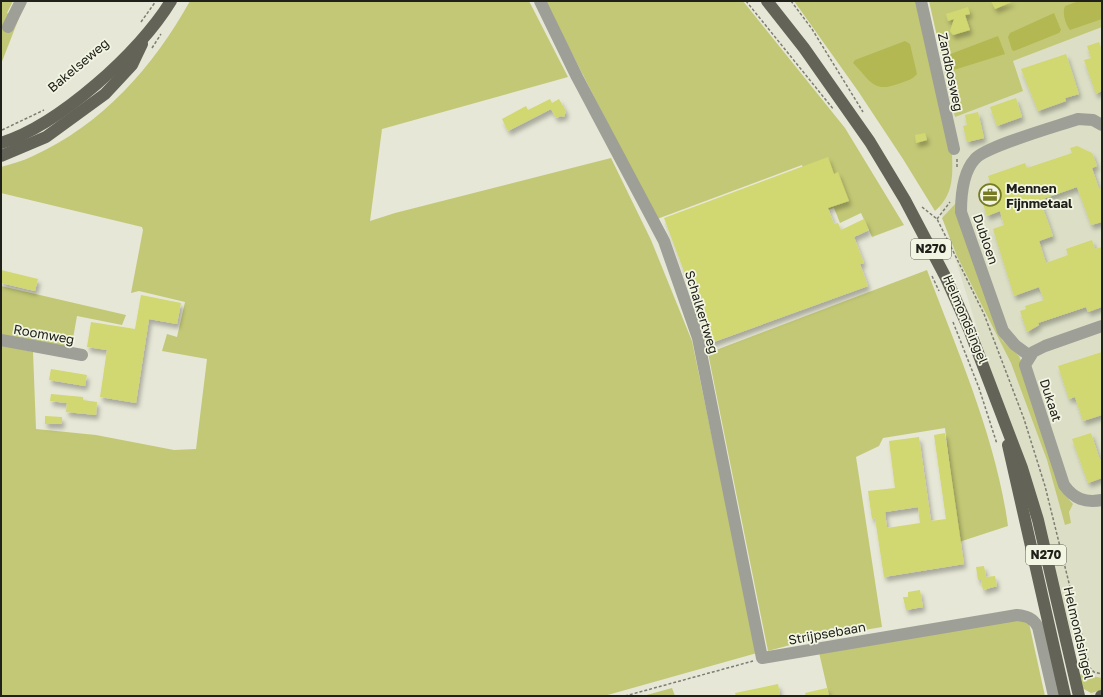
<svg xmlns="http://www.w3.org/2000/svg" width="1103" height="697" viewBox="0 0 1103 697" font-family="'Golos Text',sans-serif">
	<style>
		.built { fill: #dcdfc6 }
		.green { fill: #c3c876 }
		.water { fill: #b3b852 }
		.building { fill: #d1d771; fill-rule: evenodd; filter: url(#shadow) }
		.lines { fill: none; stroke-linecap: round; stroke-linejoin: round }
		.path { stroke: #7d7d72; stroke-width: 1.5; stroke-dasharray: 3 2; stroke-linecap: butt }
		.minor { stroke: #9e9f97; stroke-width: 12 }
		.major { stroke: #636457; stroke-width: 12 }
		.labels { text-anchor: middle; stroke-width: 3.5; stroke-linejoin: round; paint-order: stroke }
		.shield { fill: #f3f5e3; stroke: #606157; stroke-width: 1 }
		.shield-label { font-size: 12px; font-weight: bold; fill: #21211b }
		.street-label { font-size: 13px; fill: #21211b; stroke: #f3f5e3 }
		.poi-label { font-size: 13px; font-weight: bold; fill: #21211b; stroke: #f3f5e3; text-anchor: start }
	</style>
	<defs>
		<filter id="shadow"><feDropShadow dx="2.5" dy="4.5" stdDeviation="2" flood-color="#0004"/></filter>
	</defs>
	<rect width="100%" height="100%" fill="#e6e7d6"/>
	<!-- built -->
	<path class="built" d="M1102 1V696H1091L927 167 873 100Z"/>
	<!-- green -->
	<g class="green">
		<path d="M1 1H13L7 13 19 18 1 64Z"/>
		<path d="M190 1H529L568 77 382 129 370 221 395 213 611 158 651 240 692 341 757 653 604 696H1V345L33 352 36 429 96 435 174 450 196 449 207 359 162 351 167 334 177 337 185 302 139 291 131 293 143 230 142 227 1 193V167C11 164 23 161 33 156 102 125 154 66 190 1Z"/>
		<path d="M545 1H743L845 128 904 225 872 237 861 213 840 223 834 208 819 213 802 165 657 219Z"/>
		<path d="M794 1H917L952 154C953 178 953 195 935 211L903 159 858 91Z"/>
		<path d="M929 1H1102V27L1013 61 1023 91 955 117Z"/>
		<path d="M956 203 958 213 1002 340 1019 356 1023 366 1060 484 1066 496 1073 504 1069 512 1071 523 1065 525 1047 460 1011 363 957 256 942 218Z"/>
		<path d="M927 270C958 353 996 438 1008 526L959 542 945 428 883 438 879 446 856 457 882 627 812 639 768 651 708 353Z"/>
		<path d="M1 286 126 315 122 325 77 316 72 344 64 349 1 336Z"/>
		<path d="M1027 614 1045 696H829L818 648Z"/>
		<path d="M1087 671 1092 676 1102 678V690L1091 693 1082 688 1076 677Z"/>
		<path d="M672 688 675 696H643Z"/>
	</g>
	<!-- water -->
	<g class="water">
		<path d="M1079 1H1102V19L1070 30C1065 24 1062 12 1065 6Z"/>
		<path d="M1054 13 1061 30 1059 33 1014 51 1012 50 1008 37 1010 33Z"/>
		<path d="M998 36 1005 54 957 69 951 70 949 68 948 56 953 53Z"/>
		<path d="M905 41 910 44 917 74C912 80 906 81 898 84 873 93 871 81 853 63L855 60Z"/>
	</g>
	<!-- building -->
	<g class="building">
		<path d="M991 1H1014L995 9Z"/>
		<path d="M968 7 970 14 965 15 970 30 953 35 950 31 954 19 948 21 946 14Z"/>
		<path d="M1099 42 1102 51V91L1096 94 1084 60 1091 58 1087 46Z"/>
		<path d="M1066 54 1079 94 1065 98 1066 101 1038 111 1021 69Z"/>
		<path d="M1016 98 1022 117 997 126 990 107Z"/>
		<path d="M550 99 552 103 559 99 566 111 564 117 561 116 556 118 551 109 508 131 502 119 526 106 528 110Z"/>
		<path d="M978 112 984 138 967 142 963 126 967 125 965 115Z"/>
		<path d="M925 133 927 140 916 143 915 135Z"/>
		<path d="M1077 146 1092 153 1097 166 1092 168 1099 189 1102 188V222L1091 225 1077 187 1040 200 1053 236 1039 241 1046 263 1068 255 1066 249 1092 240 1095 249 1102 247V307L1088 312 1086 307 1038 323 1039 325 1027 332 1020 311 1026 309 1025 306 1044 300 1039 287 1014 296 993 229 1004 225 1000 211 987 216 983 204 987 203 983 191 992 188 988 176 1025 163 1027 168 1072 153 1070 148Z"/>
		<path d="M828 157 834 174 838 172 849 201 828 208 834 224 838 223 841 230 864 219 869 230 854 237 864 263 860 264 868 286 711 343 664 218Z"/>
		<path d="M1 270 38 279 35 291 1 283Z"/>
		<path d="M141 295 181 303 177 324 149 319 136 403 100 397 107 350 87 347 91 322 135 329Z"/>
		<path d="M1102 352V415L1083 421 1075 397 1069 399 1058 366Z"/>
		<path d="M51 369 87 375 85 386 49 380Z"/>
		<path d="M51 394 83 397V400L97 402 96 415 66 412 67 403 50 401Z"/>
		<path d="M45 416 62 417V424H45Z"/>
		<path d="M945 433 964 564 884 577 875 518 872 519 868 491 895 488 889 441 919 437 931 521 946 519 934 435ZM918 507 920 523 887 528 885 512Z"/>
		<path d="M1091 433 1100 460 1102 459V478L1088 483 1072 439Z"/>
		<path d="M984 566 986 577 995 576 997 586 983 590 981 580H978L976 567Z"/>
		<path d="M920 590 923 607 906 610 903 597H908V592Z"/>
		<path d="M778 684 780 695 736 696 735 693Z"/>
		<path d="M827 688 829 696H806L805 693Z"/>
	</g>
	<g class="lines">
		<!-- path -->
		<g class="path">
			<path d="M746 1 834 110"/>
			<path d="M791 1 812 29 863 112"/>
			<path d="M141 22 156 1"/>
			<path d="M152 48 161 34"/>
			<path d="M2 130 44 110"/>
			<path d="M957 159V167"/>
			<path d="M922 207 937 219 952 249 984 314 1024 419 1045 486 1090 668"/>
			<path d="M937 219 950 202"/>
			<path d="M932 276 939 291"/>
			<path d="M953 322 979 388 997 444"/>
			<path d="M1084 670 1090 668 1094 672 1102 674"/>
			<path d="M625 696 753 661"/>
		</g>
		<!-- minor -->
		<g class="minor">
			<path d="M540 1 577 77 664 241 698 338 762 658 1017 615C1027 616 1033 618 1038 627L1054 696"/>
			<path d="M921 1 954 149"/>
			<path d="M8 27 21 1"/>
			<path d="M1102 326 1045 346 1033 352 1025 365 1064 485C1074 499 1085 503 1102 500"/>
			<path d="M1 340 82 355"/>
			<path d="M1030 356 1015 345 1003 331 961 212C961 195 963 172 975 159 986 146 1058 126 1078 119L1093 120 1102 125"/>
		</g>
		<!-- major -->
		<g class="major">
			<path d="M767 1 804 48 870 142 905 200 946 278 969 329 1022 468 1038 520 1079 696"/>
			<path d="M1 143C59 125 140 52 171 1"/>
			<path d="M1 156 46 137 105 94 132 65 142 44"/>
			<path d="M1008 445 1065 696"/>
			<path d="M1101 696H1102"/>
		</g>
	</g>
	<!-- icons -->
	<defs>
		<g id="office-ring" transform="scale(1.15)"><circle r="9.5" fill="#f3f5e3" stroke="#767a22" stroke-width="1.5"/><path d="M-6-3h4V-5.5h4V-3h4V5H-6ZM-1-4.5V-3h2v-1.5ZM-6 0V1H6V0Z" fill="#767a22"/></g>
	</defs>
	<g fill-rule="evenodd">
		<use href="#office-ring" x="990" y="195"/>
	</g>
	<g class="labels">
		<!-- shield labels -->
		<g class="shield">
			<rect x="911" y="239" width="40" height="20" rx="3"/>
			<rect x="1026" y="545" width="40" height="20" rx="3"/>
		</g>
		<g class="shield-label">
			<text x="931" y="253">N270</text>
			<text x="1046" y="559">N270</text>
		</g>
		<!-- street labels -->
		<g class="street-label">
			<text transform="translate(78 65) rotate(-40)" y="5">Bakelseweg</text>
			<text transform="translate(951 72) rotate(78)" y="5">Zandbosweg</text>
			<text transform="translate(986 239) rotate(71)" y="5">Dubloen</text>
			<text transform="translate(702 312) rotate(73)" y="5">Schalkertweg</text>
			<text transform="translate(966 319) rotate(67)" y="5">Helmondsingel</text>
			<text transform="translate(44 334) rotate(10)" y="5">Roomweg</text>
			<text transform="translate(1051 400) rotate(72)" y="5">Dukaat</text>
			<text transform="translate(827 633) rotate(-10)" y="5">Strijpsebaan</text>
			<text transform="translate(1079 633) rotate(77)" y="5">Helmondsingel</text>
		</g>
		<!-- poi labels -->
		<g class="poi-label">
			<text x="1006" y="193">Mennen<tspan x="1006" dy="15">Fijnmetaal</tspan></text>
		</g>
	</g>
	<!-- border -->
	<rect width="1103" height="697" fill="none" stroke="#21211b" stroke-width="4"/>
</svg>
